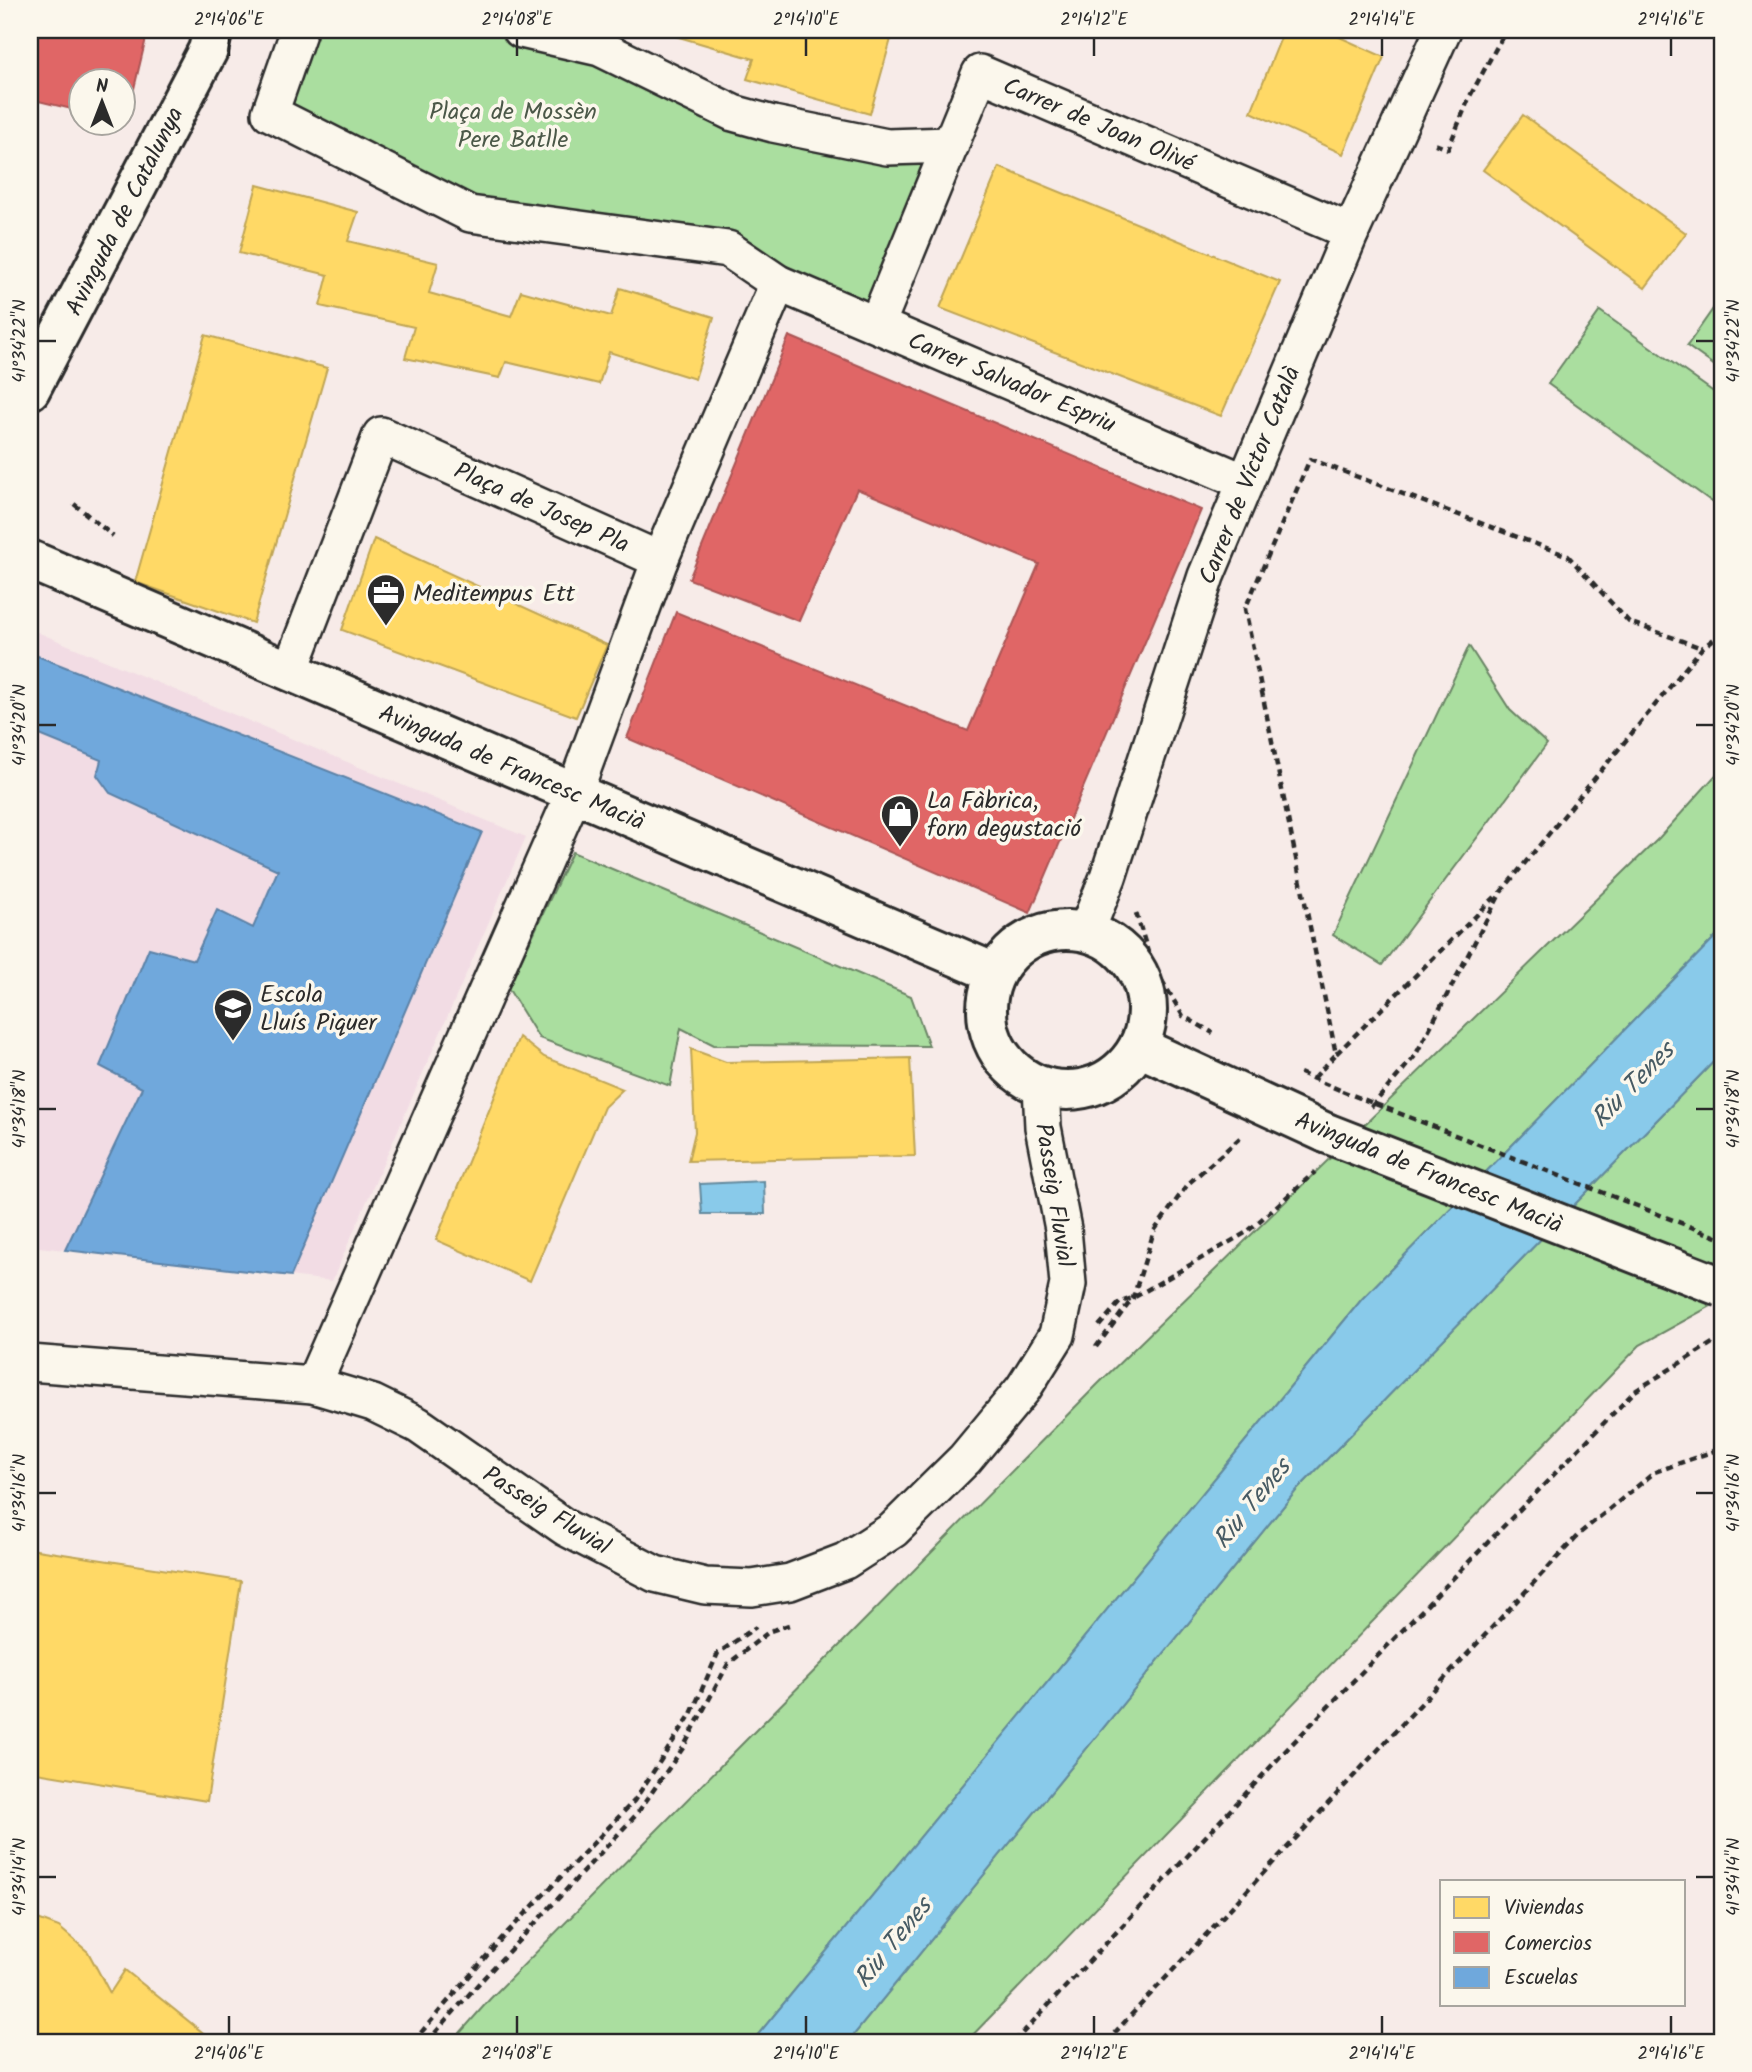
<svg xmlns="http://www.w3.org/2000/svg" width="1752" height="2072" viewBox="0 0 1752 2072" font-family="Kalam,sans-serif">
	<style>
		.built { fill: #f2dce4 }
		.green { fill: #aade9f; stroke: #6a8465; stroke-width: 2 }
		.water { fill: #89caea; stroke: #638a9e; stroke-width: 2 }
		.homes { fill: #ffd966; stroke: #bfa554; stroke-width: 2 }
		.shops { fill: #e06666; stroke: #aa5454; stroke-width: 2 }
		.schools { fill: #6fa8dc; stroke: #5b82a7; stroke-width: 2 }
		.lines { fill: none; stroke-linecap: round; stroke-linejoin: round }
		.street-casing { stroke: #2b2b2b; stroke-width: 40 }
		.secondary-casing { stroke: #2b2b2b; stroke-width: 44 }
		.path { stroke: #2b2b2b; stroke-width: 4.5; stroke-dasharray: 7 5; stroke-linecap: butt }
		.street { stroke: #fbf7ec; stroke-width: 35 }
		.secondary { stroke: #fbf7ec; stroke-width: 38 }
		.secondary-bridge-casing { stroke: #2b2b2b; stroke-width: 44; stroke-linecap: butt }
		.path-bridge { stroke: #2b2b2b; stroke-width: 4.5; stroke-dasharray: 7 5; stroke-linecap: butt }
		.secondary-bridge { stroke: #fbf7ec; stroke-width: 38 }
		.ticks { fill: none; stroke: #2b2b2b; stroke-width: 2.5 }
		.labels { text-anchor: middle; stroke-width: 7; stroke-linejoin: round; paint-order: stroke }
		.park-label { font-size: 24px; fill: #4b5848; stroke: #fbf7ec }
		.street-label { font-size: 24px; fill: #2b2b2b; stroke: #fbf7ec }
		.poi-label { font-size: 24px; fill: #2b2b2b; stroke: #fbf7ec; text-anchor: start }
		.water-label { font-size: 26px; font-style: italic; fill: #475b64; stroke: #fbf7ec }
		.neatline { fill: none; stroke: #2b2b2b; stroke-width: 2.5 }
		.ticks-label { font-size: 18px; text-anchor: middle; fill: #2b2b2b }
	</style>
	<rect width="100%" height="100%" fill="#f7ebe8"/>
	<filter id="ink" filterUnits="userSpaceOnUse"><feTurbulence type="fractalNoise" baseFrequency=".0143" numOctaves="2"/><feDisplacementMap in="SourceGraphic" scale="14" xChannelSelector="R" yChannelSelector="G"/><feConvolveMatrix kernelMatrix="1 2 1 2 8 2 1 2 1" color-interpolation-filters="sRGB"/></filter>
	<g filter="url(#ink)">
		<!-- built -->
		<path class="built" d="M30 629 526 837 332 1281 30 1246Z"/>
		<!-- green -->
		<g class="green">
			<path d="M299 30H521L732 113 951 145 877 324 728 249 470 214 270 113Z"/>
			<path d="M1722 296V371L1687 346Z"/>
			<path d="M1600 311 1722 398V509L1548 384Z"/>
			<path d="M1469 646 1510 710 1547 744 1382 965 1333 935Z"/>
			<path d="M1722 768V930L1362 1299 752 2042H452L490 1999 1098 1384 1659 838Z"/>
			<path d="M572 852 911 996 929 1046 714 1045 681 1028 670 1086 539 1038 508 988Z"/>
			<path d="M1722 1053V1300L1640 1345 966 2042H848L1295 1492Z"/>
		</g>
		<!-- water -->
		<g class="water">
			<path d="M1722 930V1053L1295 1492 848 2042H752L1362 1299Z"/>
			<path d="M764 1181 765 1214H702L700 1184Z"/>
		</g>
		<!-- homes -->
		<g class="homes">
			<path d="M655 30H848L891 39 870 114 747 79 754 59Z"/>
			<path d="M1284 30H1324L1384 57 1343 154 1251 112Z"/>
			<path d="M1523 115 1686 233 1645 288 1483 170Z"/>
			<path d="M999 167 1280 282 1221 416 940 308Z"/>
			<path d="M257 185 358 212 348 241 438 263 429 293 511 316 521 291 611 316 620 288 714 317 695 379 609 352 599 384 506 362 500 378 405 358 414 327 320 306 328 275 239 253Z"/>
			<path d="M205 335 327 368 253 623 135 582Z"/>
			<path d="M374 539 607 645 576 717 342 630Z"/>
			<path d="M519 1037 544 1057 623 1089 604 1107 530 1281 436 1240Z"/>
			<path d="M691 1049 726 1062 910 1058 915 1156 688 1161 695 1132Z"/>
			<path d="M30 1549 241 1581 207 1801 30 1772Z"/>
			<path d="M30 1916 59 1927 88 1952 110 1993 125 1970 207 2036 202 2042H30Z"/>
		</g>
		<!-- shops -->
		<g class="shops">
			<path d="M30 30H148L126 122 122 121V80H80V111L30 99Z"/>
			<path d="M789 336 1201 510 1030 913 627 738 676 612 968 731 1039 564 857 489 799 621 689 579Z"/>
		</g>
		<!-- schools -->
		<path class="schools" d="M30 653 482 832 291 1276 65 1250 142 1088 100 1066 149 948 194 960 217 910 253 928 278 870 110 793 97 775 101 760 30 731Z"/>
		<g class="lines">
			<!-- street casing -->
			<g class="street-casing">
				<g id="street">
					<path d="M299 30 270 113 470 214 728 249 778 283 1245 482"/>
					<path d="M521 30 600 48 733 113 773 124 887 147 951 145"/>
					<path d="M877 324 980 73 1351 232"/>
					<path d="M290 671 381 435 660 560 778 283"/>
					<path d="M1086 932 1108 877 1206 576 1351 232 1443 30"/>
					<path d="M30 1363 313 1385 373 1403 418 1425 566 1528 655 1574 705 1586 752 1588 790 1582 845 1561 893 1530 965 1459 1023 1389 1057 1335 1068 1284 1063 1229 1043 1127 1041 1086"/>
					<path d="M313 1385 574 793 660 560"/>
				</g>
			</g>
			<!-- secondary casing -->
			<g class="secondary-casing">
				<g id="secondary">
					<path d="M30 390 208 50 213 30"/>
					<path d="M30 560 995 973"/>
					<circle cx="1067" cy="1010" r="80"/>
					<path d="M1139 1047 1326 1133"/>
				</g>
			</g>
			<!-- path -->
			<g class="path">
				<path d="M1435 144 1448 149 1470 96 1506 30"/>
				<path d="M74 504 113 536"/>
				<path d="M1495 897 1336 1054 1245 609 1310 459 1568 556 1629 622 1702 648"/>
				<path d="M1136 913 1151 962 1183 1016 1213 1033"/>
				<path d="M1300 1073 1342 1091"/>
				<path d="M1314 1078 1336 1054"/>
				<path d="M1371 1107 1415 1056 1501 892 1702 648 1722 633"/>
				<path d="M1099 1326 1120 1302 1133 1298 1247 1232 1315 1172"/>
				<path d="M1096 1347 1133 1298 1154 1231 1188 1184 1241 1137"/>
				<path d="M413 2042 502 1938 634 1801 691 1714 718 1653 756 1627"/>
				<path d="M427 2042 481 1981 636 1815 683 1748 728 1664 770 1631 789 1625"/>
				<path d="M1014 2042 1290 1746 1635 1391 1722 1337"/>
				<path d="M1106 2042 1580 1533 1655 1472 1722 1448"/>
			</g>
			<!-- street -->
			<use href="#street" class="street"/>
			<!-- secondary -->
			<use href="#secondary" class="secondary"/>
			<!-- secondary-bridge casing -->
			<g class="secondary-bridge-casing">
				<path id="secondary-bridge" d="M1326 1133 1722 1287"/>
			</g>
			<!-- path-bridge -->
			<path class="path-bridge" d="M1342 1091 1722 1239"/>
			<!-- secondary-bridge -->
			<use href="#secondary-bridge" class="secondary-bridge"/>
		</g>
	</g>
	<!-- ticks -->
	<path class="ticks" d="M229 38V56M517 38V56M806 38V56M1094 38V56M1382 38V56M1671 38V56M38 341H56M1696 341H1714M38 725H56M1696 725H1714M38 1109H56M1696 1109H1714M38 1493H56M1696 1493H1714M38 1877H56M1696 1877H1714M229 2016V2034M517 2016V2034M806 2016V2034M1094 2016V2034M1382 2016V2034M1671 2016V2034"/>
	<!-- icons -->
	<defs>
		<g id="office-pin" transform="scale(2.0125)"><path d="M0 17L-7.5 6A9.5 9.5 0 1 1 7.5 6Z" fill="#2b2b2b" stroke="#fbf7ec"/><path d="M-6-3h4V-5.5h4V-3h4V5H-6ZM-1-4.5V-3h2v-1.5ZM-6 0V1H6V0Z" fill="#fff"/></g>
		<g id="shop-pin" transform="scale(2.0125)"><path d="M0 17L-7.5 6A9.5 9.5 0 1 1 7.5 6Z" fill="#2b2b2b" stroke="#fbf7ec"/><path d="M-5-2.5h2.3a2.7 3.5 0 0 1 5.4 0H5L5.5 6h-11ZM-1.5-2.5h3a1.5 2.3 0 0 0-3 0Z" fill="#fff"/></g>
		<g id="school-pin" transform="scale(2.0125)"><path d="M0 17L-7.5 6A9.5 9.5 0 1 1 7.5 6Z" fill="#2b2b2b" stroke="#fbf7ec"/><path d="M0-5L7-2L0 1L-7-2ZM-4 1L0 2.5L4 1V4Q0 6-4 4Z" fill="#fff"/></g>
	</defs>
	<g fill-rule="evenodd">
		<use href="#office-pin" x="386" y="593"/>
		<use href="#shop-pin" x="900" y="814"/>
		<use href="#school-pin" x="233" y="1008"/>
	</g>
	<g class="labels">
		<!-- park labels -->
		<g class="park-label">
			<text x="513" y="119">Plaça de Mossèn<tspan x="513" dy="28">Pere Batlle</tspan></text>
		</g>
		<!-- street labels -->
		<g class="street-label">
			<text transform="translate(1099 124) rotate(23)" y="8">Carrer de Joan Olivé</text>
			<text transform="translate(124 211) rotate(-63)" y="8">Avinguda de Catalunya</text>
			<text transform="translate(1012 382) rotate(23)" y="8">Carrer Salvador Espriu</text>
			<text transform="translate(1249 475) rotate(-68)" y="8">Carrer de Víctor Català</text>
			<text transform="translate(542 507) rotate(24)" y="8">Plaça de Josep Pla</text>
			<text transform="translate(512 767) rotate(23)" y="8">Avinguda de Francesc Macià</text>
			<text transform="translate(1429 1172) rotate(22)" y="8">Avinguda de Francesc Macià</text>
			<text transform="translate(1055 1195) rotate(81)" y="8">Passeig Fluvial</text>
			<text transform="translate(547 1510) rotate(32)" y="8">Passeig Fluvial</text>
		</g>
		<!-- poi labels -->
		<g class="poi-label">
			<text x="413" y="601">Meditempus Ett</text>
			<text x="927" y="808">La Fàbrica,<tspan x="927" dy="28">forn degustació</tspan></text>
			<text x="260" y="1002">Escola<tspan x="260" dy="28">Lluís Piquer</tspan></text>
		</g>
		<!-- water labels -->
		<g class="water-label">
			<text transform="translate(1632 1084) rotate(-46)" y="9">Riu Tenes</text>
			<text transform="translate(1251 1503) rotate(-51)" y="9">Riu Tenes</text>
			<text transform="translate(892 1942) rotate(-51)" y="9">Riu Tenes</text>
		</g>
	</g>
	<!-- margin -->
	<rect width="1752" height="2072" fill="none" stroke="#fbf7ec" stroke-width="77"/>
	<!-- legend -->
	<rect x="1440" y="1880" width="245" height="126" fill="#fbf7ec" stroke="#a8a59f" stroke-width="2"/>
	<rect x="1454" y="1897" width="35" height="21" fill="#ffd966" stroke="#a8a59f" stroke-width="2"/>
	<text x="1504" y="1914" font-size="21" fill="#2b2b2b">Viviendas</text>
	<rect x="1454" y="1932" width="35" height="21" fill="#e06666" stroke="#a8a59f" stroke-width="2"/>
	<text x="1504" y="1950" font-size="21" fill="#2b2b2b">Comercios</text>
	<rect x="1454" y="1967" width="35" height="21" fill="#6fa8dc" stroke="#a8a59f" stroke-width="2"/>
	<text x="1504" y="1984" font-size="21" fill="#2b2b2b">Escuelas</text>
	<!-- north arrow -->
	<g transform="translate(102 102)"><circle r="33" fill="#fbf7ec" stroke="#a8a59f" stroke-width="2"/>
	<path d="M0-5L12 26L0 18L-12 26Z" fill="#2b2b2b"/>
	<text y="-10" font-size="19" font-weight="bold" text-anchor="middle" fill="#2b2b2b">N</text>
	</g>
	<rect x="38" y="38" width="1676" height="1996" class="neatline"/>
	<g class="ticks-label">
		<text x="229" y="25">2°14'06"E</text>
		<text x="517" y="25">2°14'08"E</text>
		<text x="806" y="25">2°14'10"E</text>
		<text x="1094" y="25">2°14'12"E</text>
		<text x="1382" y="25">2°14'14"E</text>
		<text x="1671" y="25">2°14'16"E</text>
		<text transform="translate(19 341) rotate(-90)" y="6">41°34'22"N</text>
		<text transform="translate(1733 341) rotate(-90)" y="6">41°34'22"N</text>
		<text transform="translate(19 725) rotate(-90)" y="6">41°34'20"N</text>
		<text transform="translate(1733 725) rotate(-90)" y="6">41°34'20"N</text>
		<text transform="translate(19 1109) rotate(-90)" y="6">41°34'18"N</text>
		<text transform="translate(1733 1109) rotate(-90)" y="6">41°34'18"N</text>
		<text transform="translate(19 1493) rotate(-90)" y="6">41°34'16"N</text>
		<text transform="translate(1733 1493) rotate(-90)" y="6">41°34'16"N</text>
		<text transform="translate(19 1877) rotate(-90)" y="6">41°34'14"N</text>
		<text transform="translate(1733 1877) rotate(-90)" y="6">41°34'14"N</text>
		<text x="229" y="2059">2°14'06"E</text>
		<text x="517" y="2059">2°14'08"E</text>
		<text x="806" y="2059">2°14'10"E</text>
		<text x="1094" y="2059">2°14'12"E</text>
		<text x="1382" y="2059">2°14'14"E</text>
		<text x="1671" y="2059">2°14'16"E</text>
	</g>
</svg>
